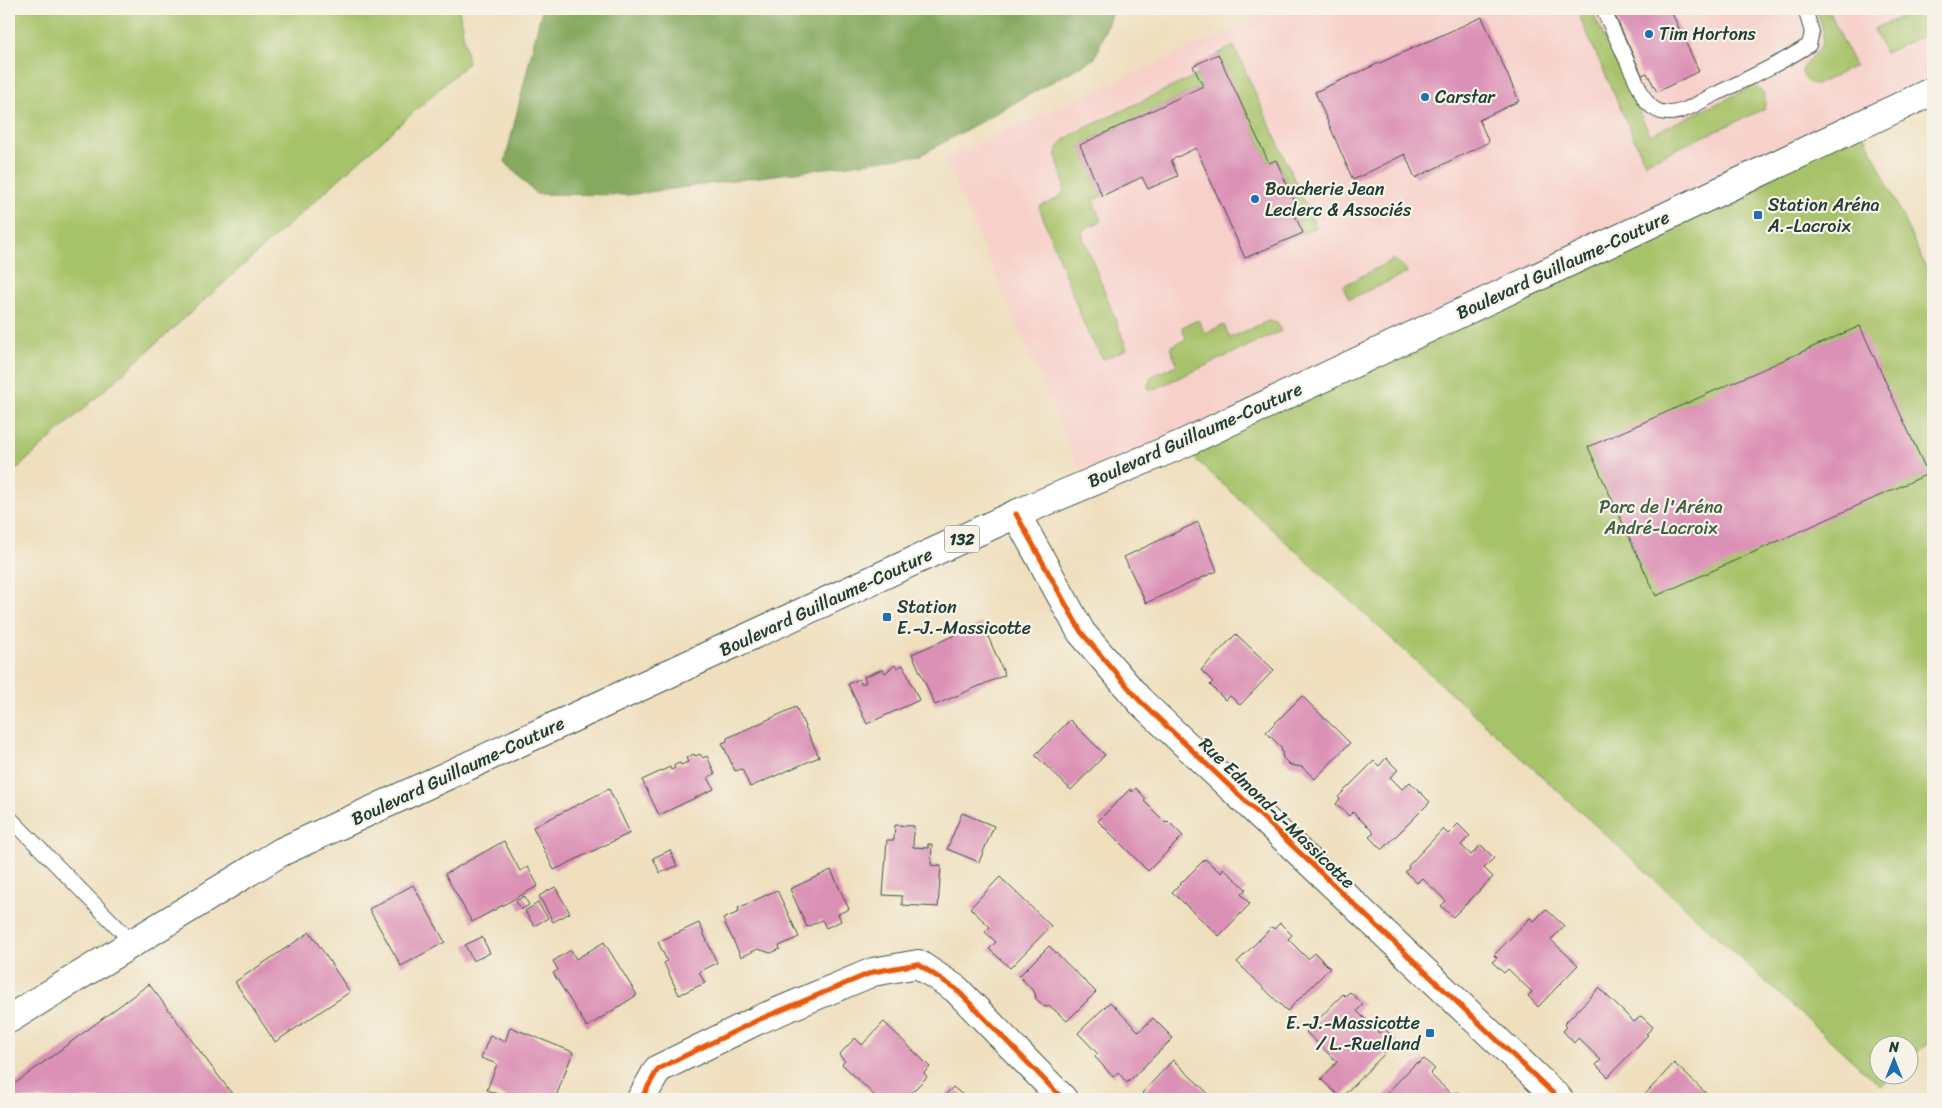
<svg xmlns="http://www.w3.org/2000/svg" width="1942" height="1108" viewBox="0 0 1942 1108" font-family="Sriracha,sans-serif">
	<style>
		.built { fill: #f7d0ca }
		.green { fill: #a7c36a; stroke: #63804f }
		.forest { fill: #85a95e; stroke: #527349 }
		.building { fill: #db90b5 }
		.lines { fill: none; stroke-linecap: round; stroke-linejoin: round }
		.service-casing { stroke: #3e5549; stroke-width: 16 }
		.minor-casing { stroke: #3e5549; stroke-width: 30 }
		.primary-casing { stroke: #3e5549; stroke-width: 30 }
		.service { stroke: #fff; stroke-width: 14 }
		.minor { stroke: #fff; stroke-width: 28 }
		.primary { stroke: #fff; stroke-width: 28 }
		.cycleway-casing { stroke: #f7f3e8; stroke-width: 8 }
		.cycleway { stroke: #e8590c; stroke-width: 5 }
		.poi-dot { fill: #1f6fb2; stroke: #f7f3e8; stroke-width: 2 }
		.labels { text-anchor: middle; stroke-width: 4.5; stroke-linejoin: round; paint-order: stroke }
		.shield { fill: #f7f3e8; stroke: #60746a; stroke-width: 1 }
		.shield-label { font-size: 16px; font-weight: bold; fill: #1f3d34 }
		.poi-label { font-size: 18px; fill: #1f3d34; stroke: #f7f3e8; text-anchor: start }
		.street-label { font-size: 18px; fill: #1f3d34; stroke: #f7f3e8 }
		.park-label { font-size: 18px; fill: #415e42; stroke: #f7f3e8 }
	</style>
	<rect width="100%" height="100%" fill="#f7f3e8"/>
	<filter id="ink" filterUnits="userSpaceOnUse"><feTurbulence type="fractalNoise" baseFrequency=".02" numOctaves="2"/><feDisplacementMap in="SourceGraphic" scale="10" xChannelSelector="R" yChannelSelector="G"/><feConvolveMatrix kernelMatrix="1 2 1 2 8 2 1 2 1" color-interpolation-filters="sRGB"/></filter>
	<filter id="wash" filterUnits="userSpaceOnUse"><feTurbulence type="fractalNoise" baseFrequency=".0096" numOctaves="4" result="noise"/><feDisplacementMap in="SourceGraphic" scale="20" xChannelSelector="R" yChannelSelector="G"/><feGaussianBlur stdDeviation="1.12" result="paint"/><feColorMatrix in="noise" values="0 0 0 0 0 0 0 0 0 0 0 0 0 0 0 0 0 1.4 0 .05"/><feComposite in="paint" operator="in"/></filter>
	<g filter="url(#wash)">
		<rect width="100%" height="100%" fill="#efdfbe"/>
		<!-- built -->
		<path class="built" d="M1278 9H1933V91L1086 485 945 158Z"/>
		<!-- green -->
		<g class="green">
			<path d="M9 9H459L468 63 9 476Z"/>
			<path d="M1576 9H1591L1650 135 1754 86C1765 90 1767 97 1764 109L1645 163Z"/>
			<path d="M1815 9H1828L1855 66 1816 85C1808 85 1804 78 1802 71 1805 62 1811 59 1817 52 1828 39 1822 22 1815 9Z"/>
			<path d="M1918 9H1933V31L1885 53 1874 29Z"/>
			<path d="M1234 46 1316 227 1303 233 1291 207 1296 204 1277 160 1269 163 1218 54Z"/>
			<path d="M1197 75 1203 86 1080 145 1102 196 1093 200 1101 221 1084 229 1082 234 1127 349 1103 359 1088 334 1039 207 1056 199 1064 192C1065 164 1041 152 1075 133Z"/>
			<path d="M1860 125 1933 283V1038L1910 1059V1046H1880V1076H1891L1880 1086 1180 445Z"/>
			<path d="M1394 259 1405 268 1407 273 1349 299 1343 286Z"/>
			<path d="M1198 320 1205 333 1224 325 1230 338 1268 321 1277 323 1281 331 1150 391 1148 386 1152 376 1177 365 1170 347 1186 339 1182 327Z"/>
		</g>
		<!-- forest -->
		<path class="forest" d="M542 9H1113L1095 58 921 155 628 195 536 194 505 162Z"/>
		<g id="blocks">
			<!-- building -->
			<g class="building">
				<path d="M1612 9H1670L1699 71 1657 92 1647 73 1642 75Z"/>
				<path d="M1482 17 1519 101 1479 120 1489 142 1415 178 1405 154 1353 180 1315 92Z"/>
				<path d="M1218 54 1269 163 1276 160 1296 205 1291 207 1303 233 1245 258 1196 148 1171 160 1178 176 1148 189 1142 177 1102 196 1080 145 1203 86 1193 66Z"/>
				<path d="M1860 326 1928 474 1656 596 1588 447Z"/>
				<path d="M1198 522 1217 571 1146 603 1124 557Z"/>
				<path d="M982 623 1005 675 935 705 912 654Z"/>
				<path d="M1236 634 1274 670 1240 705 1230 696 1225 700 1210 685 1213 682 1201 670Z"/>
				<path d="M895 665 897 668 903 665 919 700 867 724 848 684 859 679 861 684 866 682 864 677 883 669 885 673Z"/>
				<path d="M1302 696 1350 743 1315 779 1302 767 1290 765 1283 758 1281 747 1266 732Z"/>
				<path d="M796 707 819 757 750 787 742 769 735 771 722 743 727 741V738Z"/>
				<path d="M1070 720 1105 755 1071 790 1035 755Z"/>
				<path d="M694 754 695 756 700 754 703 758 707 756 715 774 708 777 714 789 659 815 642 780 670 767 671 770 675 768 674 765 680 763 681 765 688 762 686 758Z"/>
				<path d="M1386 758 1398 770 1390 777 1402 789 1410 782 1430 802 1382 850 1369 837 1374 833 1353 812 1349 816 1336 804 1340 799 1338 797 1374 761 1379 766Z"/>
				<path d="M1136 788 1146 799 1144 801 1166 823 1168 821 1183 836 1148 871 1098 821 1130 789 1132 792Z"/>
				<path d="M609 789 630 833 554 870 533 827Z"/>
				<path d="M962 813 994 826 979 862 947 849Z"/>
				<path d="M1458 824 1470 836 1461 845 1471 855 1481 845 1494 858 1484 868 1493 877 1453 917 1441 906 1446 901 1422 878 1417 883 1405 872 1409 868 1408 866 1443 829 1448 834Z"/>
				<path d="M895 825 914 826 913 847 928 848V844H932L931 865 941 866 938 907 902 905V896L883 895 887 840H894Z"/>
				<path d="M504 841 520 871 528 867 538 886 472 922 445 874Z"/>
				<path d="M670 850 677 866 660 873 653 858Z"/>
				<path d="M1205 859 1221 873 1223 868 1246 889 1241 894 1250 904 1219 936 1172 892Z"/>
				<path d="M831 870 849 909 838 914 841 921 826 928 822 920 807 927 790 889Z"/>
				<path d="M1000 877 1051 926 1010 968 989 949 996 942 985 932 990 927 970 908Z"/>
				<path d="M413 885 445 942 401 966 369 909Z"/>
				<path d="M555 887 570 913 553 922 539 896Z"/>
				<path d="M777 890 799 937 779 946 780 949 771 953 758 949 741 957 723 919 739 912 738 908Z"/>
				<path d="M524 896 529 905 521 910 516 901Z"/>
				<path d="M538 903 548 918 534 926 525 911Z"/>
				<path d="M1546 909 1564 926 1551 940 1578 965 1538 1007 1528 996 1532 992 1508 969 1504 973 1492 962 1497 958 1494 955 1530 918 1534 921Z"/>
				<path d="M699 923 717 963 699 972 705 983 679 995 664 963 667 961 658 942Z"/>
				<path d="M1280 923 1292 935 1288 939 1308 959 1315 953 1330 968 1287 1011 1237 962 1272 927 1274 929Z"/>
				<path d="M310 932 350 992 275 1042 235 982Z"/>
				<path d="M482 937 490 953 473 961 465 945Z"/>
				<path d="M604 942 637 995 587 1027 553 973 558 970 553 961 571 950 576 959Z"/>
				<path d="M1049 946 1096 992 1067 1021 1050 1006 1045 1007 1036 999 1035 993 1019 976Z"/>
				<path d="M149 984 236 1099H9V1088Z"/>
				<path d="M1599 988 1634 1022 1641 1016 1653 1027 1646 1034 1648 1035 1608 1077 1596 1065 1601 1060 1578 1038 1574 1043 1563 1031 1567 1027 1564 1024Z"/>
				<path d="M1350 992 1363 1004 1357 1011 1379 1033 1384 1028 1397 1041 1341 1098 1321 1079 1337 1062 1306 1032 1343 994 1345 996Z"/>
				<path d="M1110 1002 1139 1032 1153 1018 1173 1038 1127 1083 1118 1072 1113 1077 1095 1057 1098 1054 1078 1033Z"/>
				<path d="M884 1022 930 1067 924 1073 927 1077 905 1099H878L842 1064 845 1061 839 1055 855 1038 862 1045Z"/>
				<path d="M510 1027 573 1052 555 1099H511L487 1090 497 1064 481 1058 490 1035 505 1042Z"/>
				<path d="M1424 1059 1435 1069 1430 1074 1453 1096 1458 1092 1465 1099 1382 1098 1416 1063 1418 1064Z"/>
				<path d="M1173 1060 1214 1099H1149L1142 1093Z"/>
				<path d="M1674 1063 1710 1097 1708 1099H1641Z"/>
				<path d="M953 1087 965 1097 968 1095 972 1099H941Z"/>
			</g>
		</g>
	</g>
	<g filter="url(#ink)">
		<use href="#blocks" fill-opacity="0" stroke="#3e5549" stroke-width="1"/>
		<g class="lines">
			<!-- service casing -->
			<g class="service-casing">
				<g id="service">
					<path d="M1603 9 1644 98C1650 107 1657 113 1669 113 1685 113 1702 100 1716 94 1747 78 1779 65 1809 45L1812 32 1805 9"/>
					<path d="M9 817 133 943"/>
				</g>
			</g>
			<!-- minor casing -->
			<g class="minor-casing">
				<g id="minor">
					<path d="M1016 514 1081 632 1139 700 1559 1099"/>
					<path d="M641 1099 658 1069 758 1020 873 972 918 964 956 989 1063 1099"/>
				</g>
			</g>
			<!-- primary casing -->
			<g class="primary-casing">
				<path id="primary" d="M9 1019 281 852 1016 514 1180 445 1933 91"/>
			</g>
			<!-- service -->
			<use href="#service" class="service"/>
			<!-- minor -->
			<use href="#minor" class="minor"/>
			<!-- primary -->
			<use href="#primary" class="primary"/>
			<!-- cycleway casing -->
			<g class="cycleway-casing">
				<g id="cycleway">
					<path d="M1016 514 1081 632 1139 700 1559 1099"/>
					<path d="M641 1099 658 1069 758 1020 873 972 918 964 956 989 1063 1099"/>
				</g>
			</g>
			<!-- cycleway -->
			<use href="#cycleway" class="cycleway"/>
		</g>
	</g>
	<!-- markers -->
	<g class="poi-dot">
		<circle cx="1649" cy="34" r="5"/>
		<circle cx="1425" cy="97" r="5"/>
		<circle cx="1255" cy="199" r="5"/>
		<rect x="1753" y="210" width="10" height="10" rx="2.5"/>
		<rect x="882" y="612" width="10" height="10" rx="2.5"/>
		<rect x="1425" y="1028" width="10" height="10" rx="2.5"/>
	</g>
	<g class="labels">
		<!-- shield labels -->
		<rect class="shield" x="944.5" y="525.5" width="35" height="27" rx="4"/>
		<g class="shield-label">
			<text x="962" y="545">132</text>
		</g>
		<!-- poi labels -->
		<g class="poi-label">
			<text x="1659" y="40">Tim Hortons</text>
			<text x="1435" y="103">Carstar</text>
			<text x="1265" y="195">Boucherie Jean<tspan x="1265" dy="21">Leclerc &amp; Associés</tspan></text>
			<text x="1768" y="211">Station Aréna<tspan x="1768" dy="21">A.-Lacroix</tspan></text>
			<text x="897" y="613">Station<tspan x="897" dy="21">E.-J.-Massicotte</tspan></text>
			<text x="1420" y="1029" text-anchor="end">E.-J.-Massicotte<tspan x="1420" dy="21">/ L.-Ruelland</tspan></text>
		</g>
		<!-- street labels -->
		<g class="street-label">
			<text transform="translate(1563 265) rotate(-25)" y="6">Boulevard Guillaume-Couture</text>
			<text transform="translate(1195 435) rotate(-24)" y="6">Boulevard Guillaume-Couture</text>
			<text transform="translate(826 602) rotate(-25)" y="6">Boulevard Guillaume-Couture</text>
			<text transform="translate(458 771) rotate(-25)" y="6">Boulevard Guillaume-Couture</text>
			<text transform="translate(1277 813) rotate(44)" y="6">Rue Edmond-J-Massicotte</text>
		</g>
		<!-- park labels -->
		<g class="park-label">
			<text x="1661" y="513">Parc de l'Aréna<tspan x="1661" dy="21">André-Lacroix</tspan></text>
		</g>
	</g>
	<!-- margin -->
	<rect width="1942" height="1108" fill="none" stroke="#f7f3e8" stroke-width="30"/>
	<!-- north arrow -->
	<g transform="translate(1894 1060)"><circle r="24" fill="#f7f3e8" stroke="#a1aaa0"/>
	<path d="M0-4L9 19L0 12L-9 19Z" fill="#1f6fb2"/>
	<text y="-8" font-size="14" font-weight="bold" text-anchor="middle" fill="#1f3d34">N</text>
	</g>
</svg>
